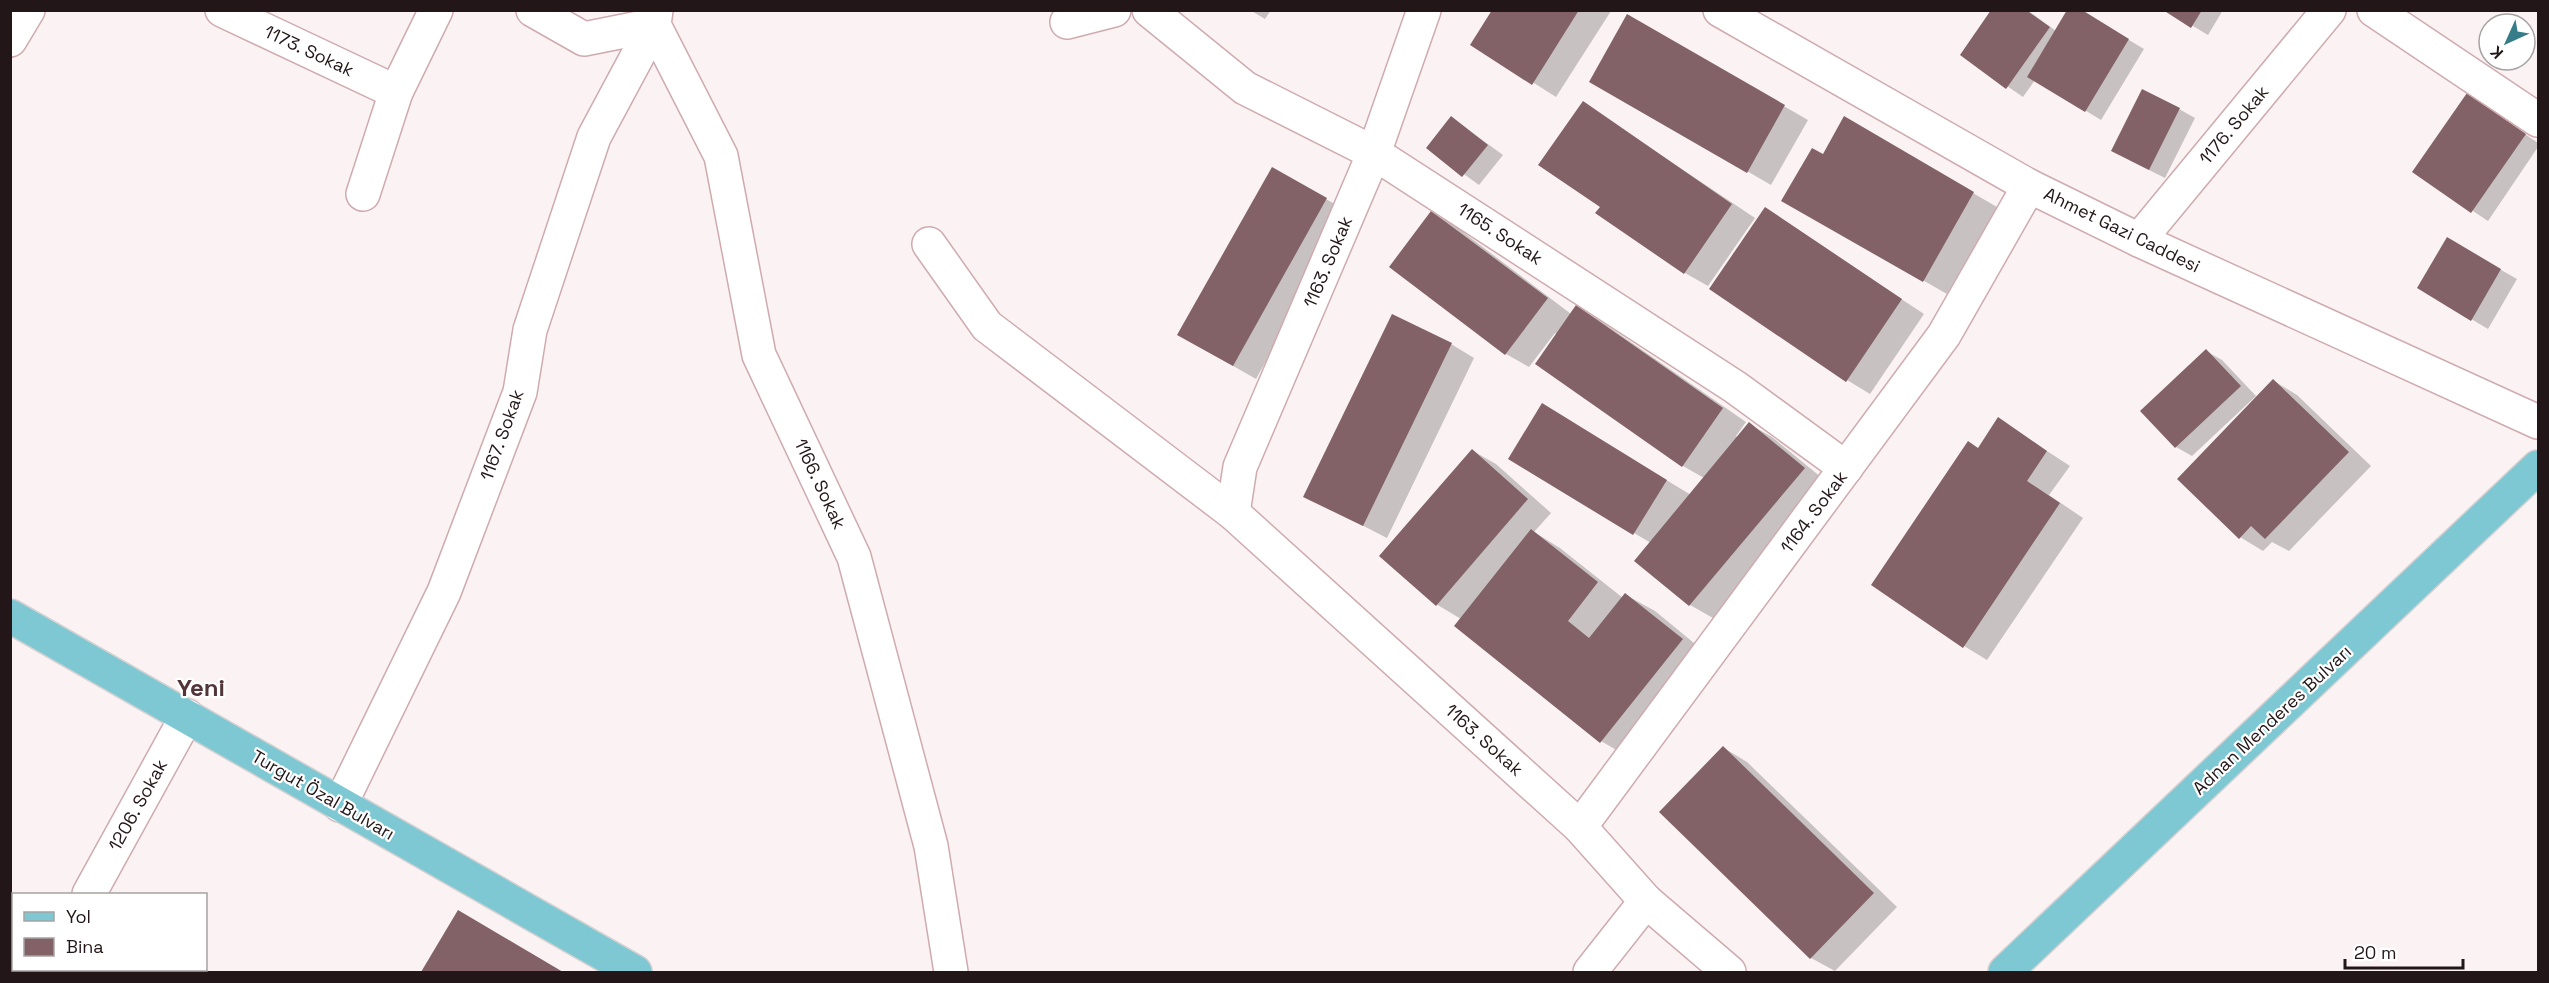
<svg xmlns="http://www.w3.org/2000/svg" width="2549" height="983" viewBox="0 0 2549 983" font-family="'Space Grotesk',sans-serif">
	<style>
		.shadow { fill: #0003 }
		.building { fill: #826266 }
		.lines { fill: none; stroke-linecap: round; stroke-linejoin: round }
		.minor-casing { stroke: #cfabaf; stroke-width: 36 }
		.major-casing { stroke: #d3d0d1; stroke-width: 36 }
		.minor { stroke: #fff; stroke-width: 33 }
		.major { stroke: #7dc8d3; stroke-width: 33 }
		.labels { text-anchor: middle; stroke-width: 4.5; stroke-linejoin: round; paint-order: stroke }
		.street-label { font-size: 18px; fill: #231618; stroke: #fff }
		.district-label { font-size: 24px; font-weight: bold; fill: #523539; stroke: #fff }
	</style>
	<rect width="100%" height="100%" fill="#faf2f3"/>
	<!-- shadow -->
	<g class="shadow">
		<path d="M1250 10H1271L1265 19Z"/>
		<path d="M1494 10 1611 11 1556 97 1472 44Z"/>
		<path d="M1993 10H2027L2056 31 2079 10 2144 49 2101 120 2035 80 2023 97 1962 55Z"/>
		<path d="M2166 10H2223L2208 35Z"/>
		<path d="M1628 16 1808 120 1771 185 1591 81Z"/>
		<path d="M2468 95 2538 143V147L2488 221 2414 172Z"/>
		<path d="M1583 103 1755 218 1708 286 1685 273 1602 207Z"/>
		<path d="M2179 109 2195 118 2165 178 2129 160Z"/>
		<path d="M1452 118 1503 155 1479 185 1428 148Z"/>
		<path d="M1844 118 1997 207 1947 294 1783 200 1823 156Z"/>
		<path d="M1272 169 1349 212 1256 379 1179 335Z"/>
		<path d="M1765 209 1924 314 1870 394 1847 380Z"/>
		<path d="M1432 213 1455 226 1571 314 1576 307 1599 320 1746 422 1736 436 1738 438 1749 424 1772 437 1827 482 1713 618 1690 605 1651 543 1634 533 1566 419 1691 495 1704 478 1683 466 1555 333 1529 367 1506 354Z"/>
		<path d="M2447 239 2517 279 2488 329 2419 288Z"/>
		<path d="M1451 344 1474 358 1387 538 1305 496Z"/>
		<path d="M2206 351 2222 360 2256 396 2192 456 2176 447Z"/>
		<path d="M2274 381 2297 395 2371 466 2289 551 2272 542 2263 551 2240 537Z"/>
		<path d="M1998 419 2070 466 2049 495 2083 518 1987 660 1964 646 1979 449Z"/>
		<path d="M1473 451 1496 464 1551 513 1534 532 1560 548 1623 598 1626 595 1655 611 1711 657 1630 758 1601 741 1456 625 1461 619 1436 604Z"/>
		<path d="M1724 748 1747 762 1897 907 1835 971 1811 958 1662 812Z"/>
		<path d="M459 912 562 972H423Z"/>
	</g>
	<!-- building -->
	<g class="building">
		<path d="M1492 10H1579L1532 85 1470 45Z"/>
		<path d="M1991 10H2026L2050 27 2006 89 1960 55Z"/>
		<path d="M2067 10H2082L2129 39 2085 112 2027 77Z"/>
		<path d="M2163 10H2202L2191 28Z"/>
		<path d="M1627 14 1785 105 1747 173 1589 82Z"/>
		<path d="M2142 89 2180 108 2149 170 2111 151Z"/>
		<path d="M2467 93 2526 134 2471 213 2412 172Z"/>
		<path d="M1583 101 1732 204 1684 274 1595 213 1600 207 1538 165Z"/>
		<path d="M1451 116 1488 145 1462 177 1426 148Z"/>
		<path d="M1844 116 1974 192 1923 282 1781 201 1812 148 1823 154Z"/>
		<path d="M1272 167 1327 198 1233 366 1177 335Z"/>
		<path d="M1765 207 1902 299 1846 382 1709 289Z"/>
		<path d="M1431 211 1548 298 1505 355 1389 267Z"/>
		<path d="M2447 237 2501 269 2471 321 2417 288Z"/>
		<path d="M1576 305 1723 408 1682 467 1535 364Z"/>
		<path d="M1392 314 1452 343 1363 526 1303 497Z"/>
		<path d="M2206 349 2241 386 2175 448 2140 411Z"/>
		<path d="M2273 379 2349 452 2265 539 2251 526 2239 539 2177 479Z"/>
		<path d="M1542 403 1667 480 1633 535 1508 459Z"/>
		<path d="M1998 417 2047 451 2027 481 2060 503 1963 648 1871 585 1968 441 1978 448Z"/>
		<path d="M1749 422 1805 468 1689 606 1634 561Z"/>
		<path d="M1472 449 1528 499 1436 606 1379 556Z"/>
		<path d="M1531 529 1598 582 1568 621 1589 638 1625 593 1683 639 1600 743 1454 626Z"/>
		<path d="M1723 746 1874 893 1810 959 1659 812Z"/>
		<path d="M458 910 519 946 563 972H421Z"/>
	</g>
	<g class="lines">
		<!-- minor casing -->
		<g class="minor-casing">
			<g id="minor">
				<path d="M222 10 396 92"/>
				<path d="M533 10 584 39 654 25"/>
				<path d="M656 10 654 25 721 156 759 355 854 557 931 846 951 972"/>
				<path d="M1149 10 1245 88 1374 153 1735 387 1846 468"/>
				<path d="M1720 10 2029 186 2139 240 2538 422"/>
				<path d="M2374 10 2538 120"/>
				<path d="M1067 22 1114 10"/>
				<path d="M10 40 28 10"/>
				<path d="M363 194 396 92 436 10"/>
				<path d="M2139 240 2329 10"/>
				<path d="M929 244 987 326 1233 513 1580 827 1646 901 1729 972"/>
				<path d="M1233 513 1240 467 1374 153 1424 10"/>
				<path d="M340 805 444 592 520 392 530 330 594 137 654 25"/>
				<path d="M1580 827 1944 335 2029 186"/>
				<path d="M89 894 187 716"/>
				<path d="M46 972 47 970"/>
				<path d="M1590 972 1646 901"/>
			</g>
		</g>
		<!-- major casing -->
		<g class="major-casing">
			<g id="major">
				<path d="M10 616 635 972"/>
				<path d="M2005 972 2538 467"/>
			</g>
		</g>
		<!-- minor -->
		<use href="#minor" class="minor"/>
		<!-- major -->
		<use href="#major" class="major"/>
	</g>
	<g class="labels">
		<!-- street labels -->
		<g class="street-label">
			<text transform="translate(309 51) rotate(25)" y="6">1173. Sokak</text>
			<text transform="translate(2234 125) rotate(-50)" y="6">1176. Sokak</text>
			<text transform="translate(2122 230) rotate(26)" y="6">Ahmet Gazi Caddesi</text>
			<text transform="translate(1500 234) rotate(33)" y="6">1165. Sokak</text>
			<text transform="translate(1328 262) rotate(-67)" y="6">1163. Sokak</text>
			<text transform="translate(502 435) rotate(-70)" y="6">1167. Sokak</text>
			<text transform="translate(820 484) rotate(65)" y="6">1166. Sokak</text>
			<text transform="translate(1814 512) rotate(-53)" y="6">1164. Sokak</text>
			<text transform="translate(2272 720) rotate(-43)" y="6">Adnan Menderes Bulvarı</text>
			<text transform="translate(1484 740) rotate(42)" y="6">1163. Sokak</text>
			<text transform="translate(323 795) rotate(30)" y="6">Turgut Özal Bulvarı</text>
			<text transform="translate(138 805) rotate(-61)" y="6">1206. Sokak</text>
		</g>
		<!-- district labels -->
		<g class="district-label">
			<text x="201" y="696">Yeni</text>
		</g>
	</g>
	<!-- border -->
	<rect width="2549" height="983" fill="none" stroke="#231618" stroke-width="24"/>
	<!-- legend -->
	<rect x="12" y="893" width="195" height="78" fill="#ffffff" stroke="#a7a2a3" stroke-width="1.5"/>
	<rect x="24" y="912" width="30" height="9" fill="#7dc8d3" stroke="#a7a2a3" stroke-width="1.5"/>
	<text x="66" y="923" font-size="18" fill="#231618">Yol</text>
	<rect x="24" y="938" width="30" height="18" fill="#826266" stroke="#a7a2a3" stroke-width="1.5"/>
	<text x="66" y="953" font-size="18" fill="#231618">Bina</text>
	<!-- north arrow -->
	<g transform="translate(2507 42) rotate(225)"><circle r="28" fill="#ffffff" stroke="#a7a2a3" stroke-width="1.5"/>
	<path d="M0-4.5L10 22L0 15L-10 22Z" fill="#377d89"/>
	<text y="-9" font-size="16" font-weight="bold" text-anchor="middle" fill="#231618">K</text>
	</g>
	<!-- scale -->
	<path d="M2345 959v9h118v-9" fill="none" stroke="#231618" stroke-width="3"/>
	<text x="2354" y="959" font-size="18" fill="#231618" stroke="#ffffff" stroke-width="4.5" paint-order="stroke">20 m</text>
</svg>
